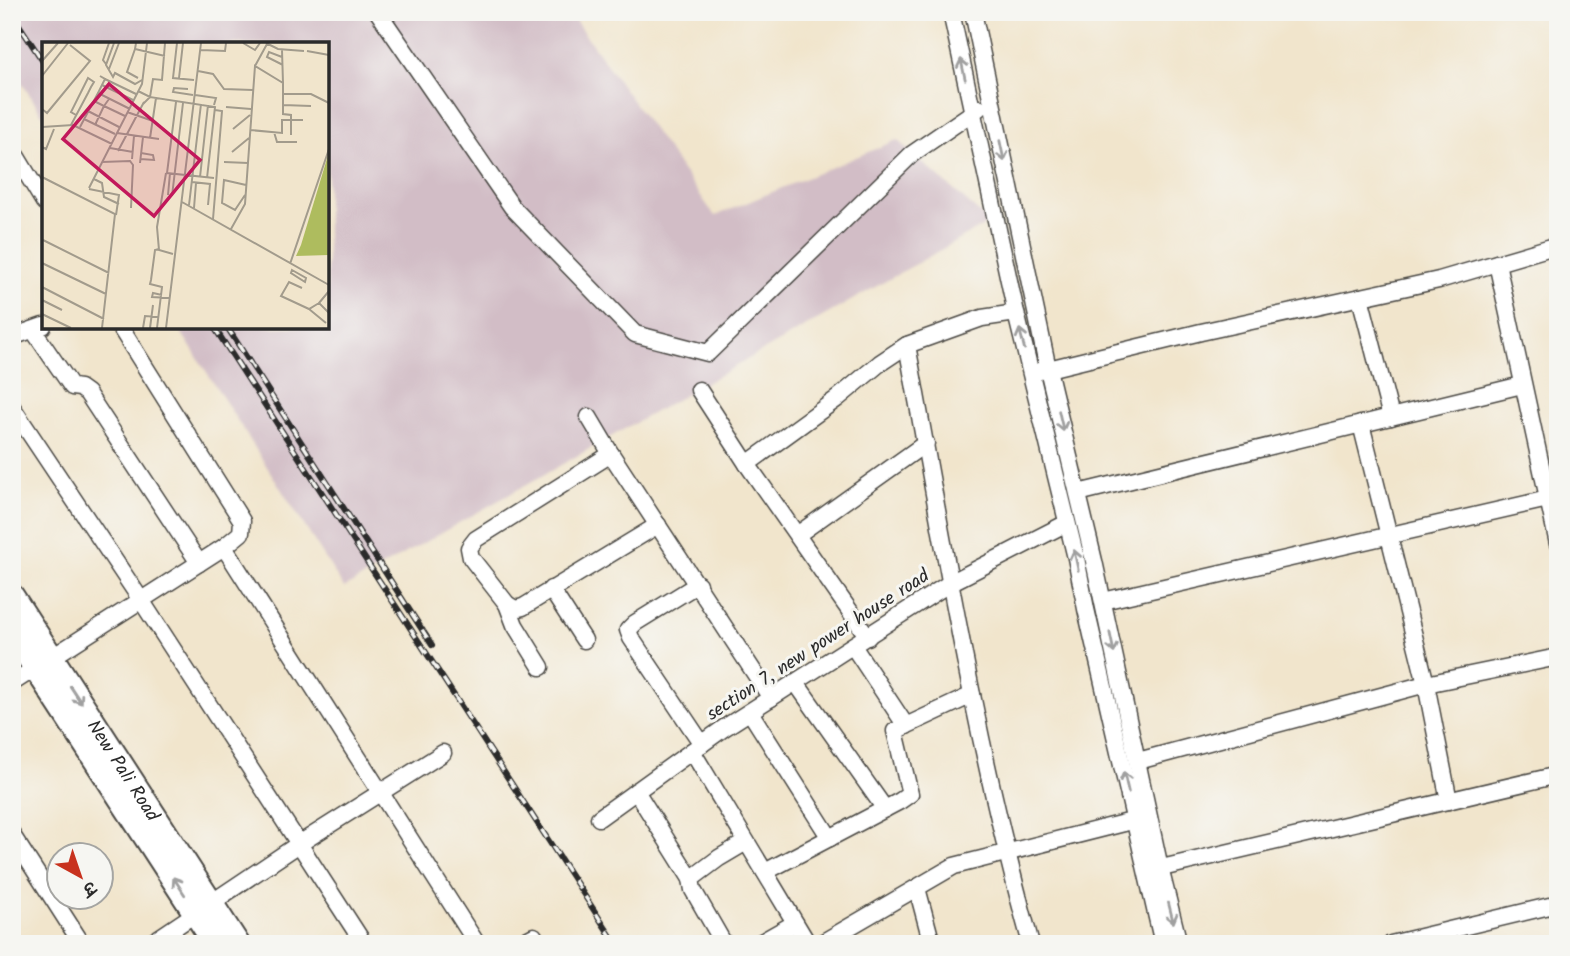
<svg xmlns="http://www.w3.org/2000/svg" width="1570" height="956" viewBox="0 0 1570 956" font-family="Kalam,'Playpen Sans Deva',sans-serif">
	<style>
		.industrial { fill: #d2bdc6 }
		.lines { fill: none; stroke-linecap: round; stroke-linejoin: round }
		.minor-casing { stroke: #494743; stroke-width: 19 }
		.highway-casing { stroke: #494743; stroke-width: 28 }
		.minor { stroke: #fff; stroke-width: 16 }
		.highway { stroke: #fff; stroke-width: 24 }
		.rail-casing { stroke: #2b2b2b; stroke-width: 6 }
		.rail { stroke: #f6f6f2; stroke-width: 3.5; stroke-dasharray: 10; stroke-linecap: butt }
		.oneway { stroke: #a0a0a0 }
		.labels { text-anchor: middle; stroke-width: 6; stroke-linejoin: round; paint-order: stroke }
		.street-label { font-size: 19px; fill: #2b2b2b; stroke: #f6f6f2 }
		.inset-road { fill: none; stroke: #a29b8c; stroke-width: 2 }
		.view { fill: #c2185b; fill-opacity: 0.15; stroke: #c2185b; stroke-width: 3.5 }
		.inset-edge { fill: none; stroke: #2b2b2b; stroke-width: 3.5 }
	</style>
	<rect width="100%" height="100%" fill="#f6f6f2"/>
	<filter id="ink" filterUnits="userSpaceOnUse"><feTurbulence type="fractalNoise" baseFrequency=".0143" numOctaves="2"/><feDisplacementMap in="SourceGraphic" scale="14" xChannelSelector="R" yChannelSelector="G"/><feConvolveMatrix kernelMatrix="1 2 1 2 8 2 1 2 1" color-interpolation-filters="sRGB"/></filter>
	<filter id="wash" filterUnits="userSpaceOnUse"><feTurbulence type="fractalNoise" baseFrequency=".00686" numOctaves="4" result="noise"/><feDisplacementMap in="SourceGraphic" scale="28" xChannelSelector="R" yChannelSelector="G"/><feGaussianBlur stdDeviation="1.57" result="paint"/><feColorMatrix in="noise" values="0 0 0 0 0 0 0 0 0 0 0 0 0 0 0 0 0 1.4 0 .05"/><feComposite in="paint" operator="in"/></filter>
	<g filter="url(#wash)">
		<rect width="100%" height="100%" fill="#f1e5cc"/>
		<!-- industrial -->
		<path class="industrial" d="M12 12H569L715 216 897 140 990 222 344 588 178 327H327V44H44V117L12 68Z"/>
	</g>
	<g filter="url(#ink)">
		<g class="lines">
			<!-- minor casing -->
			<g class="minor-casing">
				<g id="minor">
					<path d="M378 12 512 207 635 334 708 353 912 154 979 108"/>
					<path d="M951 12 1016 313 1076 558 1086 609 1163 944"/>
					<path d="M973 12 1048 369 1094 561 1160 868 1179 944"/>
					<path d="M12 149 44 202"/>
					<path d="M1497 263 1558 544"/>
					<path d="M1360 297 1391 417"/>
					<path d="M120 327 242 521 241 533 224 547"/>
					<path d="M33 330 72 387 80 388 87 393 199 563"/>
					<path d="M12 337 43 326"/>
					<path d="M907 345C944 545 976 747 1031 944"/>
					<path d="M1040 371 1201 332 1439 280 1558 245"/>
					<path d="M699 390 747 464 868 637"/>
					<path d="M12 407 141 600 364 944"/>
					<path d="M589 417 611 454 771 698"/>
					<path d="M1361 424 1426 684 1558 657"/>
					<path d="M611 454 476 539 469 548 471 558 507 604 515 609 523 607 658 525"/>
					<path d="M747 464 838 398 880 363 907 345 982 318 1016 313"/>
					<path d="M1078 493 1522 385"/>
					<path d="M797 535 926 443"/>
					<path d="M698 584 635 623 628 630 631 638 702 744"/>
					<path d="M551 589 584 640"/>
					<path d="M1103 601 1548 499"/>
					<path d="M507 604 515 625 541 667"/>
					<path d="M853 646 906 726"/>
					<path d="M12 683 224 547 477 944"/>
					<path d="M796 683 885 809"/>
					<path d="M750 712 830 838"/>
					<path d="M692 751 808 944"/>
					<path d="M1138 761 1426 684 1449 801"/>
					<path d="M636 791 691 879"/>
					<path d="M599 818 724 728 950 583 1067 523"/>
					<path d="M12 835 82 944"/>
					<path d="M1153 870 1558 775"/>
					<path d="M765 872 900 801 910 794 895 731 972 695"/>
					<path d="M917 888 932 944"/>
					<path d="M150 944 299 844 443 753"/>
					<path d="M519 944 534 936"/>
					<path d="M724 944 693 890 691 879 719 858 746 842"/>
					<path d="M758 944 795 923"/>
					<path d="M820 944 954 866 1144 818"/>
					<path d="M1391 944 1558 904"/>
				</g>
			</g>
			<!-- highway casing -->
			<g class="highway-casing">
				<g id="highway">
					<path id="s1" d="M12 597 237 944"/>
					<path d="M12 631 216 944"/>
				</g>
			</g>
			<!-- minor -->
			<use href="#minor" class="minor"/>
			<!-- highway -->
			<use href="#highway" class="highway"/>
			<!-- rail casing -->
			<g class="rail-casing">
				<g id="rail">
					<path d="M12 14 44 63"/>
					<path d="M214 327 616 944"/>
					<path d="M227 327 432 645"/>
				</g>
			</g>
			<!-- rail -->
			<use href="#rail" class="rail"/>
		</g>
		<!-- one-way arrows -->
		<defs><path id="oneway-shaft" d="M-6 0H5M1.5-3L5.5 0L1.5 3" fill="none" stroke-width="1.6" stroke-linecap="round" stroke-linejoin="round" transform="scale(1.75)"/></defs>
		<g class="oneway">
			<use href="#oneway-shaft" transform="translate(963 69) rotate(-102)"/>
			<use href="#oneway-shaft" transform="translate(1002 151) rotate(78)"/>
			<use href="#oneway-shaft" transform="translate(1022 339) rotate(-104)"/>
			<use href="#oneway-shaft" transform="translate(1061 421) rotate(77)"/>
			<use href="#oneway-shaft" transform="translate(1076 560) rotate(-102)"/>
			<use href="#oneway-shaft" transform="translate(1112 643) rotate(78)"/>
			<use href="#oneway-shaft" transform="translate(76 695) rotate(57)"/>
			<use href="#oneway-shaft" transform="translate(1126 782) rotate(-103)"/>
			<use href="#oneway-shaft" transform="translate(179 886) rotate(-123)"/>
			<use href="#oneway-shaft" transform="translate(1171 913) rotate(76)"/>
		</g>
	</g>
	<g class="labels">
		<!-- street labels -->
		<g class="street-label">
			<text transform="translate(817 644) rotate(-33)" y="7">section 7, new power house road</text>
			<text dy="7" stroke="none"><textPath href="#s1" startOffset="206">New Pali Road</textPath></text>
		</g>
	</g>
	<!-- overview -->
	<g transform="translate(42 42)">
		<rect width="287" height="287" fill="#f1e5cc"/>
		<path d="M287 110V213L254 214 259 203Z" fill="#aebc5e"/>
		<path class="inset-road" d="M72 1 64 23 71 35 73 31 93 42 100 38M94 1 93 7 123 14M135 1 131 36 152 38M201 1 213 8 218 1M224 1 236 7 262 9M93 7 85 30 96 36M159 8 183 9 184 1M240 8 241 41M265 9 287 13M240 15 227 10 225 15 241 23M0 19 16 1M64 22 61 18 67 1M213 24 225 2M67 27 77 1M156 29 171 32 182 47 211 48M0 34 26 1M58 34 63 37 56 51 88 67M137 36 141 1M63 37 94 52M60 43 91 58M146 47 132 46 131 50 151 53M96 49 108 55 111 37 120 38 123 1M241 52H269L287 61M153 53 174 56 172 63M67 57 62 64 83 74M52 59 62 64 53 83M134 60 125 131 172 136M101 62 108 55 173 65 165 136M241 63 269 64M184 65 209 67M0 67 5 71 48 19 28 3M46 69 77 85M85 70 111 79M42 77 73 92M29 83 46 51 49 45 52 40 46 36 29 70 34 73M0 85 31 83 70 102M38 85 56 51M191 87 208 73M208 88 240 91V78H261M232 90 235 100H255M75 91 117 97M108 96 114 56M0 105 4 107 12 87M68 106 91 110M76 109 102 60M190 110 207 96M90 117 92 94M98 117 112 118 111 113 99 111M60 120 88 119 91 123 89 166M182 120 206 121M98 121 101 95M124 131 115 185 117 208 131 212M0 135 73 172 60 286M158 135 166 63M52 137 60 141 62 155 77 162M150 140 168 142 166 163M47 146 100 42 105 1M47 147 77 153 74 173M126 153 128 131M203 153 193 168 180 161 182 138 204 143M130 154 141 61M140 160 287 243M147 163 159 62M152 166 154 141M171 177 180 69 173 68M189 187 203 162 213 24 241 41V72L249 73V93M1 198 67 231M0 221 64 252M248 222 287 107M250 228 264 236 263 240 249 231ZM109 238 108 242 120 245 115 286M109 238 113 208 117 207M0 245 62 277M260 246 247 240 239 254 267 267 277 261M287 249 277 261 287 271M120 253 111 251 110 255 128 256M0 258 20 268M267 267 284 281M0 272 29 286M101 286 103 274 116 275M108 286 111 263M124 286 159 1"/>
		<path class="view" d="M67 42 158 118 112 174 21 97Z"/>
		<rect width="287" height="287" class="inset-edge"/>
	</g>
	<!-- margin -->
	<rect width="1570" height="956" fill="none" stroke="#f6f6f2" stroke-width="42"/>
	<!-- north arrow -->
	<g transform="translate(80 876) rotate(140)"><circle r="33" fill="#f6f6f2" stroke="#a5a5a2" stroke-width="2"/>
	<path d="M0-5L12 26L0 18L-12 26Z" fill="#c8321e"/>
	<text y="-10" font-size="19" font-weight="bold" text-anchor="middle" fill="#2b2b2b">उ</text>
	</g>
</svg>
